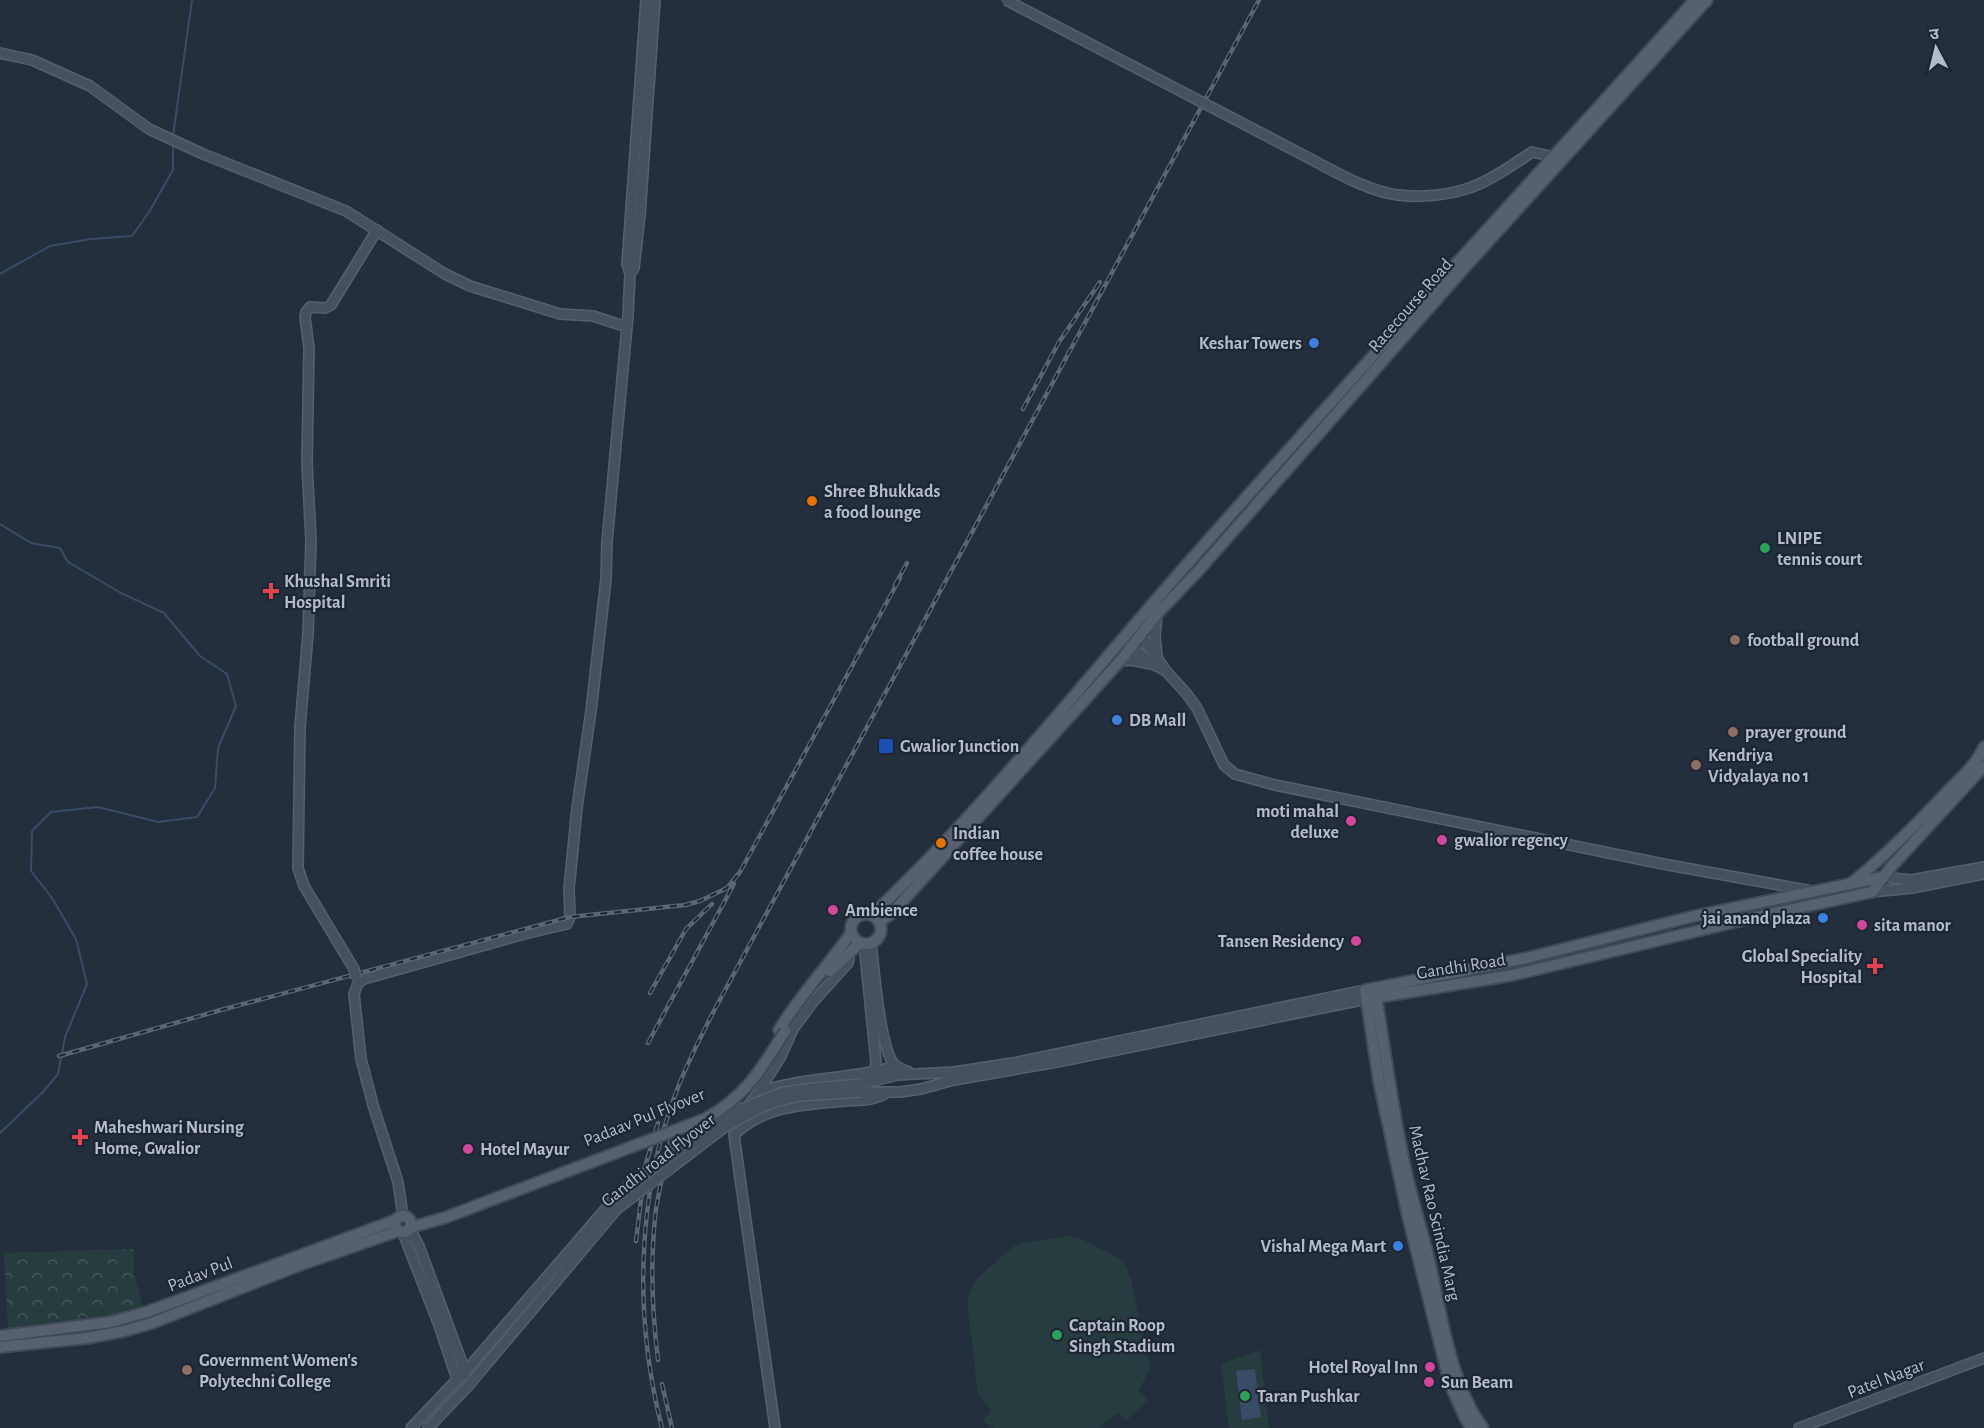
<svg xmlns="http://www.w3.org/2000/svg" width="1984" height="1428" viewBox="0 0 1984 1428" font-family="'Alegreya Sans','Noto Sans Devanagari',sans-serif">
	<style>
		.park { fill: url(#park-crowns) }
		.pitch { fill: #263c3f }
		.water { fill: #394c67 }
		.lines { fill: none; stroke-linecap: round; stroke-linejoin: round }
		.stream { stroke: #394c67; stroke-width: 2 }
		.secondary-casing { stroke: #565f6c; stroke-width: 12 }
		.primary-casing { stroke: #414a57; stroke-width: 14 }
		.secondary { stroke: #465061; stroke-width: 9 }
		.primary { stroke: #56606e; stroke-width: 10 }
		.rail-casing { stroke: #5a6575; stroke-width: 4.5 }
		.rail { stroke: #1d2633; stroke-width: 2; stroke-dasharray: 7; stroke-linecap: butt }
		.secondary-bridge-casing { stroke: #565f6c; stroke-width: 12; stroke-linecap: butt }
		.primary-bridge-casing { stroke: #414a57; stroke-width: 14; stroke-linecap: butt }
		.secondary-bridge { stroke: #465061; stroke-width: 9 }
		.primary-bridge { stroke: #56606e; stroke-width: 10 }
		.shop-dot { fill: #3f7fe0; stroke: #1d2633; stroke-width: 2 }
		.food-dot { fill: #e8710a; stroke: #1d2633; stroke-width: 2 }
		.leisure-dot { fill: #2e9e5b; stroke: #1d2633; stroke-width: 2 }
		.health-dot { fill: #e0444e; stroke: #1d2633; stroke-width: 2 }
		.education-dot { fill: #8d6e63; stroke: #1d2633; stroke-width: 2 }
		.transit-dot { fill: #1a4fb4; stroke: #1d2633; stroke-width: 2 }
		.hotel-dot { fill: #d1479c; stroke: #1d2633; stroke-width: 2 }
		.labels { text-anchor: middle; stroke-width: 4.5; stroke-linejoin: round; paint-order: stroke }
		.street-label { font-size: 18px; fill: #b4bcc9; stroke: #1d2633 }
		.poi-label { font-size: 18px; font-weight: bold; fill: #b4bcc9; stroke: #1d2633; text-anchor: start }
	</style>
	<defs>
		<pattern id="park-crowns" width="20" height="18" patternUnits="userSpaceOnUse" patternTransform="scale(1.5)"><rect width="20" height="18" fill="#263c3f"/><path d="M2 6a3 3 0 1 1 6 0M12 15a3 3 0 1 1 6 0" fill="none" stroke="#435659"/></pattern>
	</defs>
	<rect width="100%" height="100%" fill="#242f3e"/>
	<!-- park -->
	<path class="park" d="M134 1249V1272L143 1310 8 1328 4 1253Z"/>
	<!-- pitch -->
	<g class="pitch">
		<path d="M1069 1236 1083 1240 1124 1261 1131 1280 1150 1369 1139 1390 1148 1400 1126 1421 1118 1413 1099 1428H994L983 1422 991 1410 978 1394 967 1302 974 1282 1007 1251 1020 1243Z"/>
		<path d="M1260 1350 1269 1428H1229L1221 1364Z"/>
	</g>
	<!-- water -->
	<path class="water" d="M1255 1369 1261 1417 1242 1420 1236 1371Z"/>
	<g class="lines">
		<!-- stream -->
		<g class="stream">
			<path d="M173 136 192 0"/>
			<path d="M0 274 50 246 91 239 132 236 149 212 173 170V145"/>
			<path d="M0 524 31 543 60 548 68 562 121 593 164 613 200 656 227 674 236 706 218 748 215 788 197 817 158 822 98 807 51 812 32 831 31 871 52 898 76 939 87 984 65 1037 58 1074 43 1092 0 1133"/>
		</g>
		<!-- secondary casing -->
		<g class="secondary-casing">
			<g id="secondary">
				<path d="M0 53 32 60 90 86 149 129 203 154 346 211 445 274 470 286 560 314 593 316 627 327"/>
				<path d="M1305 156C1332 170 1367 191 1398 195 1420 198 1451 195 1472 187 1490 181 1516 163 1532 152L1554 157"/>
				<path d="M630 274 634 268 640 215 655 0"/>
				<path d="M1157 614 1155 636 1157 656"/>
				<path d="M1136 630 1141 635 1166 671 1186 693 1197 708 1224 765 1235 774 1275 785 1663 864 1812 891"/>
				<path d="M1122 639 1154 665 1166 671"/>
				<path d="M1120 661 1131 660 1151 664"/>
				<path d="M1883 877 1911 880 1984 867"/>
				<path d="M1872 892 1912 888 1984 874"/>
				<path d="M871 943C874 969 880 1045 893 1063 897 1068 903 1070 909 1072"/>
				<path d="M864 944 876 1062 874 1076 868 1083"/>
				<path d="M354 969 304 886 298 868 300 727 308 634 311 541 307 463 309 348 305 317 306 312 310 307 325 308 331 305 377 230"/>
				<path d="M860 1084 898 1075 954 1072 1013 1063 1365 990"/>
				<path d="M862 1092H900L921 1089 954 1080 1057 1062 1367 999"/>
				<path d="M758 1093C801 1076 851 1080 896 1066"/>
				<path d="M735 1134C765 1105 806 1105 845 1101 859 1100 874 1101 886 1093"/>
				<path d="M403 1216 398 1182 373 1105 361 1059 354 994 358 983 364 979 528 933 567 924 570 917 569 889 577 808 591 711 606 579 607 542 628 315 630 274 627 264 646 0"/>
				<path d="M410 1229 419 1246 465 1371 464 1375"/>
				<path d="M403 1233 439 1325 457 1379"/>
				<path d="M411 1428 471 1365 614 1199"/>
				<path d="M428 1428 469 1385 617 1209"/>
				<path d="M775 1428 734 1135 738 1119 758 1093 781 1056 793 1029 813 1002 848 963 850 953"/>
				<path d="M1799 1428 1984 1358"/>
			</g>
		</g>
		<!-- primary casing -->
		<g class="primary-casing">
			<g id="primary">
				<path d="M1853 882C1886 855 1916 825 1945 794 1959 779 1976 766 1984 747"/>
				<circle cx="866" cy="929" r="15"/>
				<path d="M872 915C987 806 1085 680 1190 561 1356 372 1527 187 1695 0"/>
				<path d="M879 922 891 914 1120 661 1157 614 1199 570 1467 265 1707 0"/>
				<path d="M830 971 860 943"/>
				<path d="M1375 991C1385 1048 1392 1106 1404 1162 1411 1197 1422 1230 1430 1264 1441 1314 1452 1388 1483 1428"/>
				<path d="M1367 999 1513 975 1743 920 1872 892 1891 867 1984 766"/>
				<path d="M779 1030C800 995 828 966 851 933"/>
				<circle cx="403" cy="1224" r="8"/>
				<path d="M412 1227 444 1218"/>
				<path d="M0 1336 111 1322 147 1312 396 1220"/>
				<path d="M0 1347 87 1338 124 1331 152 1323 300 1265 398 1231"/>
				<path d="M1472 1428 1465 1418 1450 1384 1408 1217 1379 1082 1365 990 1527 958 1695 916 1883 877"/>
			</g>
		</g>
		<!-- secondary -->
		<use href="#secondary" class="secondary"/>
		<!-- primary -->
		<use href="#primary" class="primary"/>
		<!-- rail casing -->
		<g class="rail-casing">
			<g id="rail">
				<path d="M1023 409 1059 342 1100 282"/>
				<path d="M895 585 907 563"/>
				<path d="M650 993 686 929 712 904"/>
				<path d="M648 1043 734 884"/>
				<path d="M59 1056 221 1010 570 917 685 905 700 901 727 888 740 872 900 578"/>
				<path d="M636 1241 645 1167 658 1123"/>
				<path d="M658 1360C652 1311 650 1259 656 1209 660 1185 666 1161 671 1137"/>
				<path d="M662 1384 672 1428"/>
				<path d="M662 1428C634 1318 636 1196 677 1090 688 1061 702 1034 716 1007L1259 0"/>
			</g>
		</g>
		<!-- rail -->
		<use href="#rail" class="rail"/>
		<!-- secondary-bridge casing -->
		<g class="secondary-bridge-casing">
			<g id="secondary-bridge">
				<path d="M1006 0 1305 156"/>
				<path d="M354 969 356 978"/>
				<path d="M614 1199 634 1181 736 1111 780 1093 804 1089 860 1084"/>
				<path d="M617 1209 725 1127 756 1110 774 1102 800 1096 862 1092"/>
			</g>
		</g>
		<!-- primary-bridge casing -->
		<g class="primary-bridge-casing">
			<path id="primary-bridge" d="M444 1218 705 1119C745 1097 762 1069 785 1031"/>
		</g>
		<!-- secondary-bridge -->
		<use href="#secondary-bridge" class="secondary-bridge"/>
		<!-- primary-bridge -->
		<use href="#primary-bridge" class="primary-bridge"/>
	</g>
	<!-- markers -->
	<g class="shop-dot">
		<circle cx="1314" cy="343" r="6"/>
		<circle cx="1117" cy="720" r="6"/>
		<circle cx="1823" cy="918" r="6"/>
		<circle cx="1398" cy="1246" r="6"/>
	</g>
	<g class="food-dot">
		<circle cx="812" cy="501" r="6"/>
		<circle cx="941" cy="843" r="6"/>
	</g>
	<g class="leisure-dot">
		<circle cx="1765" cy="548" r="6"/>
		<circle cx="1057" cy="1335" r="6"/>
		<circle cx="1245" cy="1396" r="6"/>
	</g>
	<g class="health-dot">
		<path d="M268 582h6v6h6v6h-6v6h-6v-6h-6v-6h6z"/>
		<path d="M1872 957h6v6h6v6h-6v6h-6v-6h-6v-6h6z"/>
		<path d="M77 1128h6v6h6v6h-6v6h-6v-6h-6v-6h6z"/>
	</g>
	<g class="education-dot">
		<circle cx="1735" cy="640" r="6"/>
		<circle cx="1733" cy="732" r="6"/>
		<circle cx="1696" cy="765" r="6"/>
		<circle cx="187" cy="1370" r="6"/>
	</g>
	<rect class="transit-dot" x="878" y="738" width="16" height="16" rx="3"/>
	<g class="hotel-dot">
		<circle cx="1351" cy="821" r="6"/>
		<circle cx="1442" cy="840" r="6"/>
		<circle cx="833" cy="910" r="6"/>
		<circle cx="1862" cy="925" r="6"/>
		<circle cx="1356" cy="941" r="6"/>
		<circle cx="468" cy="1149" r="6"/>
		<circle cx="1430" cy="1367" r="6"/>
		<circle cx="1429" cy="1382" r="6"/>
	</g>
	<g class="labels">
		<!-- street labels -->
		<g class="street-label">
			<text transform="translate(1410 305) rotate(-49)" y="6">Racecourse Road</text>
			<text transform="translate(1461 966) rotate(-9)" y="6">Gandhi Road</text>
			<text transform="translate(644 1117) rotate(-22)" y="6">Padaav Pul Flyover</text>
			<text transform="translate(658 1160) rotate(-38)" y="6">Gandhi road Flyover</text>
			<text transform="translate(1435 1213) rotate(77)" y="6">Madhav Rao Scindia Marg</text>
			<text transform="translate(200 1274) rotate(-21)" y="6">Padav Pul</text>
			<text transform="translate(1886 1378) rotate(-21)" y="6">Patel Nagar</text>
		</g>
		<!-- poi labels -->
		<g class="poi-label">
			<text x="1302" y="349" text-anchor="end">Keshar Towers</text>
			<text x="824" y="497">Shree Bhukkads<tspan x="824" dy="21">a food lounge</tspan></text>
			<text x="1777" y="544">LNIPE<tspan x="1777" dy="21">tennis court</tspan></text>
			<text x="284" y="587">Khushal Smriti<tspan x="284" dy="21">Hospital</tspan></text>
			<text x="1747" y="646">football ground</text>
			<text x="1129" y="726">DB Mall</text>
			<text x="1745" y="738">prayer ground</text>
			<text x="900" y="752">Gwalior Junction</text>
			<text x="1708" y="761">Kendriya<tspan x="1708" dy="21">Vidyalaya no 1</tspan></text>
			<text x="1339" y="817" text-anchor="end">moti mahal<tspan x="1339" dy="21">deluxe</tspan></text>
			<text x="953" y="839">Indian<tspan x="953" dy="21">coffee house</tspan></text>
			<text x="1454" y="846">gwalior regency</text>
			<text x="845" y="916">Ambience</text>
			<text x="1811" y="924" text-anchor="end">jai anand plaza</text>
			<text x="1874" y="931">sita manor</text>
			<text x="1344" y="947" text-anchor="end">Tansen Residency</text>
			<text x="1862" y="962" text-anchor="end">Global Speciality<tspan x="1862" dy="21">Hospital</tspan></text>
			<text x="94" y="1133">Maheshwari Nursing<tspan x="94" dy="21">Home, Gwalior</tspan></text>
			<text x="480" y="1155">Hotel Mayur</text>
			<text x="1386" y="1252" text-anchor="end">Vishal Mega Mart</text>
			<text x="1069" y="1331">Captain Roop<tspan x="1069" dy="21">Singh Stadium</tspan></text>
			<text x="199" y="1366">Government Women's<tspan x="199" dy="21">Polytechni College</tspan></text>
			<text x="1418" y="1373" text-anchor="end">Hotel Royal Inn</text>
			<text x="1441" y="1388">Sun Beam</text>
			<text x="1257" y="1402">Taran Pushkar</text>
		</g>
	</g>
	<!-- north arrow -->
	<g transform="translate(1936 48) rotate(353)" stroke="#1d2633" stroke-width="4.5" paint-order="stroke">
	<path d="M0-4.5L10 22L0 15L-10 22Z" fill="#b4bcc9"/>
	<text y="-9" font-size="16" font-weight="bold" text-anchor="middle" fill="#b4bcc9">उ</text>
	</g>
</svg>
